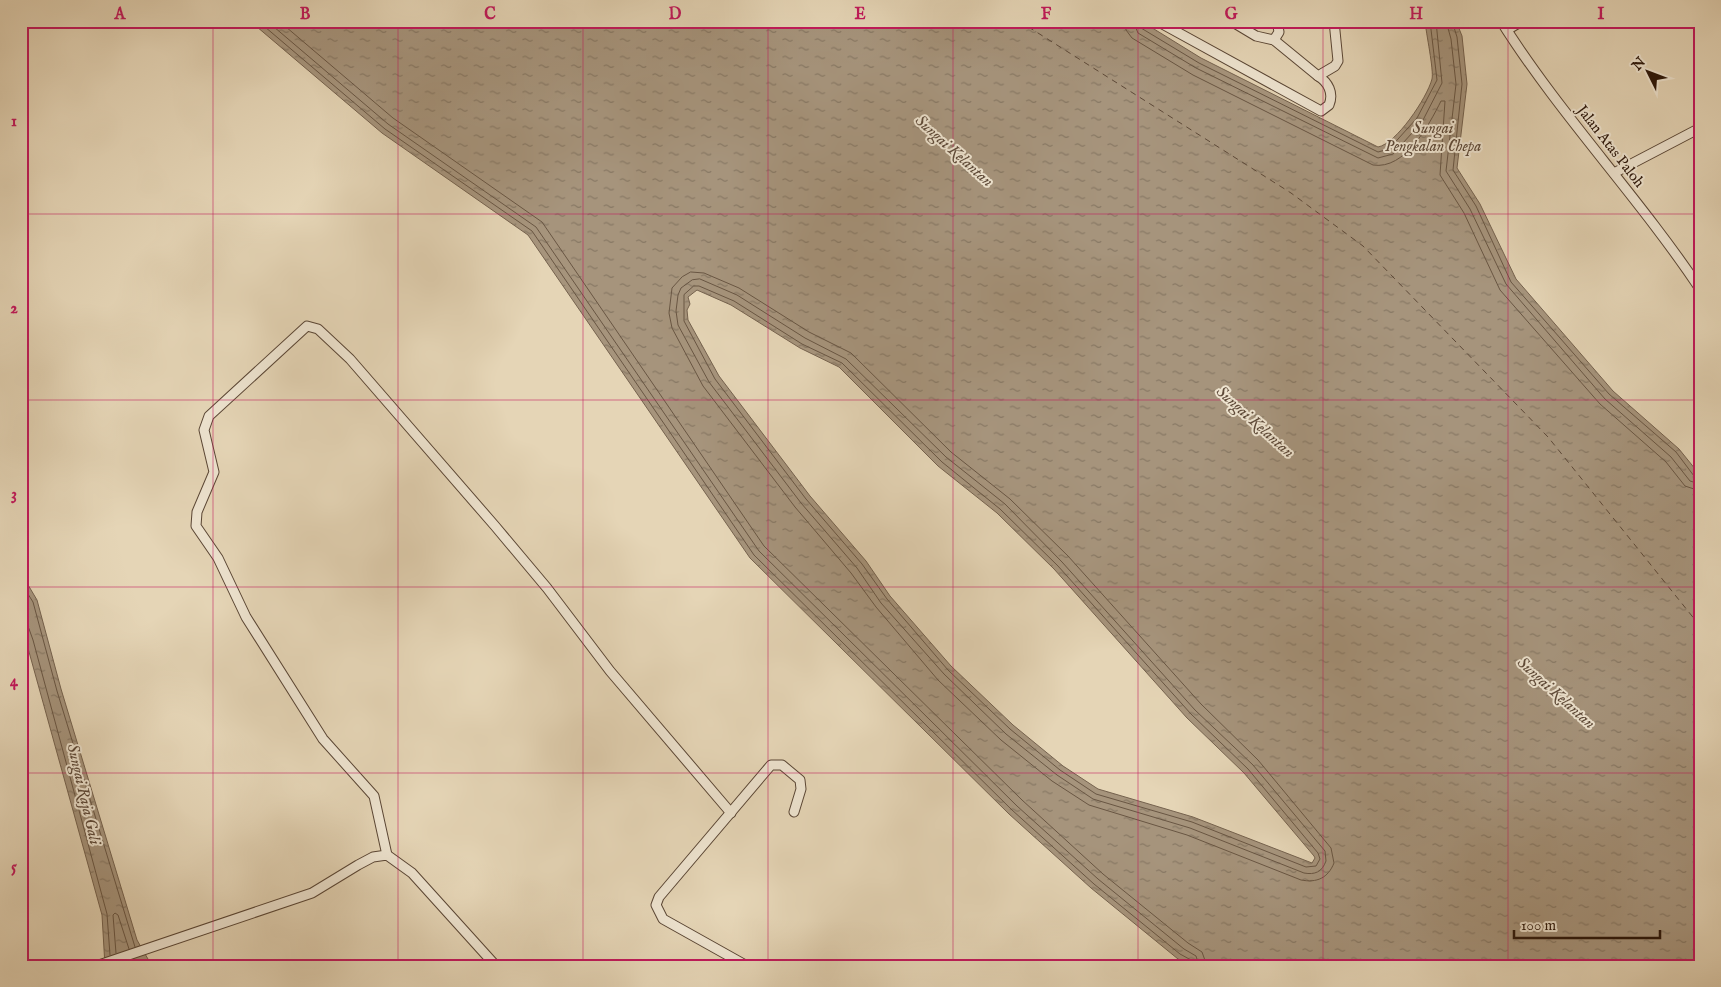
<svg xmlns="http://www.w3.org/2000/svg" width="1721" height="987" viewBox="0 0 1721 987" font-family="'IM FELL English',serif">
	<style>
		.water { fill: url(#water-ripples); stroke: #75624e; fill-rule: evenodd }
		.lines { fill: none; stroke-linecap: round; stroke-linejoin: round }
		.shore { stroke: #695643; stroke-width: 1 }
		.ferry { stroke: #5d4938; stroke-width: 1; stroke-dasharray: 6 5; stroke-linecap: butt }
		.minor-casing { stroke: #5a4635; stroke-width: 11 }
		.minor { stroke: #eee4d0; stroke-width: 9 }
		.grid { fill: none; stroke: #c2185b; stroke-width: 1; stroke-opacity: 0.55 }
		.labels { text-anchor: middle; stroke-width: 4; stroke-linejoin: round; paint-order: stroke }
		.street-label { font-size: 15px; fill: #2c170a; stroke: #eee4d0 }
		.water-label { font-size: 16px; font-style: italic; fill: #5d4938; stroke: #eee4d0 }
		.neatline { fill: none; stroke: #c2185b; stroke-width: 2 }
		.grid-label { font-size: 16px; text-anchor: middle; font-weight: bold; fill: #c2185b }
	</style>
	<defs>
		<pattern id="water-ripples" width="26" height="14" patternUnits="userSpaceOnUse" patternTransform="scale(1.25)"><rect width="26" height="14" fill="#a6947c"/><path d="M2 4q2-2 4 0t4 0M15 11q2-2 4 0t4 0" fill="none" stroke="#877864"/></pattern>
	</defs>
	<rect width="100%" height="100%" fill="#e5d5b6"/>
	<filter id="stains"><feTurbulence type="fractalNoise" baseFrequency=".004" numOctaves="4"/><feColorMatrix values="0 0 0 0 .2 0 0 0 0 .09 0 0 0 0 .02 0 0 0 .5 -.17"/></filter>
	<radialGradient id="worn" r=".72"><stop offset=".6" stop-color="#630" stop-opacity="0"/><stop offset="1" stop-color="#630" stop-opacity=".3"/></radialGradient>
	<!-- water -->
	<g class="water">
		<path d="M250 21H1141L1201 58 1378 147C1396 144 1427 98 1432 79 1434 70 1426 33 1425 21H1456L1462 36 1467 84 1457 168 1480 204 1516 279 1613 391 1679 449 1700 475V966H1192L1178 959 1091 888 1009 814 750 558 528 235 382 133ZM697 290 731 305 800 348 839 367 938 466 997 513 1054 569 1187 718 1244 773 1314 856 1315 858 1312 863 1193 817 1098 789 1063 766 1013 725 951 666 890 596 866 561 810 496 719 376 688 320 687 310 690 304 688 297Z"/>
		<path d="M21 573 37 600 61 689 137 940 152 966H105L102 915 21 623Z"/>
	</g>
	<g class="lines">
		<!-- shore -->
		<g class="shore">
			<path d="M258 21 385 129 532 231 754 555 1012 810 1094 884 1180 954 1191 960 1193 966"/>
			<path d="M267 21 388 124 536 227 759 551 1017 806 1098 879 1184 949 1196 956 1199 966"/>
			<path d="M279 21 393 118 542 222 764 546 1022 800 1103 874 1188 943 1202 952 1207 966"/>
			<path d="M1125 21 1126 30 1132 38 1193 75 1373 165C1405 170 1429 125 1441 101H1445L1440 175 1464 213 1500 290 1600 404 1666 462 1685 486 1700 491"/>
			<path d="M1133 21 1138 33 1196 68 1378 158 1393 154 1422 122 1442 83 1436 21"/>
			<path d="M1139 21 1141 28 1199 63 1378 152 1389 149 1417 118 1437 80 1430 21"/>
			<path d="M1446 21 1451 39 1456 84 1446 171 1470 209 1506 284 1605 399 1671 457 1690 481 1700 484"/>
			<path d="M1452 21 1457 37 1462 84 1453 170 1476 206 1511 282 1609 394 1676 452 1694 476 1700 478"/>
			<path d="M691 272 704 273 739 288 809 332 851 353 951 452 1010 499 1068 556 1201 704 1258 760 1331 848 1334 863C1328 878 1317 883 1301 880L1187 835 1089 805 1052 781 1001 740 938 680 876 607 851 573 795 507 703 386 672 328 669 313 672 288 682 277Z"/>
			<path d="M700 279 737 295 805 338 846 359 946 457 1005 504 1062 562 1195 710 1253 765 1325 851 1326 861C1322 872 1315 875 1304 873L1190 828 1093 799 1057 775 1006 734 944 674 881 603 857 568 801 503 709 382 678 325 676 311 678 295 681 288 692 280Z"/>
			<path d="M694 286H699L734 301 802 344 842 363 942 462 1000 509 1058 566 1191 714 1248 769 1318 853 1320 859 1316 866 1306 867 1192 822 1096 794 1060 770 1010 729 948 670 887 599 862 564 806 499 715 379 684 321V295Z"/>
			<path d="M21 583 33 602 57 691 135 947"/>
			<path d="M21 624 28 626 33 640 107 914 110 955"/>
			<path d="M116 953 113 915 115 913 118 915 129 949"/>
		</g>
		<!-- ferry -->
		<path class="ferry" d="M1019 21 1291 193 1363 246 1548 437 1700 626"/>
		<!-- minor casing -->
		<g class="minor-casing">
			<g id="minor">
				<path d="M1157 21 1321 111 1329 105C1334 93 1328 82 1318 76"/>
				<path d="M1231 21 1256 36 1274 40 1279 32 1277 21"/>
				<path d="M1501 21C1560 115 1638 196 1700 289"/>
				<path d="M1507 30 1522 21"/>
				<path d="M1274 40 1318 76 1335 66 1338 61 1334 21"/>
				<path d="M1614 173 1700 128"/>
				<path d="M387 855 374 796 323 739 246 617 218 558 196 526 197 512 214 472 204 430 209 416 307 326 318 329 350 359 495 526 547 588 610 671 731 813"/>
				<path d="M96 966 312 893 358 865 373 857 387 855 412 873 496 966"/>
				<path d="M747 966 663 919 656 905 659 897 771 765H782L800 780 801 789 794 812"/>
			</g>
		</g>
		<!-- minor -->
		<use href="#minor" class="minor"/>
	</g>
	<!-- grid -->
	<path class="grid" d="M213 21V966M398 21V966M583 21V966M768 21V966M953 21V966M1138 21V966M1323 21V966M1508 21V966M21 214H1700M21 400H1700M21 587H1700M21 773H1700"/>
	<g class="labels">
		<!-- street labels -->
		<g class="street-label">
			<text transform="translate(1611 146) rotate(52)" y="5">Jalan Atas Paloh</text>
		</g>
		<!-- water labels -->
		<g class="water-label">
			<text x="1433" y="133">Sungai<tspan x="1433" dy="18">Pengkalan Chepa</tspan></text>
			<text transform="translate(955 150) rotate(42)" y="6">Sungai Kelantan</text>
			<text transform="translate(1256 421) rotate(42)" y="6">Sungai Kelantan</text>
			<text transform="translate(1557 692) rotate(42)" y="6">Sungai Kelantan</text>
			<text transform="translate(85 794) rotate(77)" y="6">Sungai Raja Gali</text>
		</g>
	</g>
	<!-- margin -->
	<rect width="1721" height="987" fill="none" stroke="#e5d5b6" stroke-width="55"/>
	<!-- north arrow -->
	<g transform="translate(1648 72) rotate(312)" stroke="#eee4d0" stroke-width="4" paint-order="stroke">
	<path d="M0-4L9 19L0 12L-9 19Z" fill="#2c170a"/>
	<text y="-8" font-size="14" font-weight="bold" text-anchor="middle" fill="#2c170a">N</text>
	</g>
	<!-- scale -->
	<path d="M1514 930v8h146v-8" fill="none" stroke="#2c170a" stroke-width="2.5"/>
	<text x="1521" y="930" font-size="15" fill="#2c170a" stroke="#eee4d0" stroke-width="4" paint-order="stroke">100 m</text>
	<rect x="28" y="28" width="1666" height="932" class="neatline"/>
	<g class="grid-label">
		<text x="120" y="19">A</text>
		<text x="305" y="19">B</text>
		<text x="490" y="19">C</text>
		<text x="675" y="19">D</text>
		<text x="860" y="19">E</text>
		<text x="1046" y="19">F</text>
		<text x="1231" y="19">G</text>
		<text x="1416" y="19">H</text>
		<text x="1601" y="19">I</text>
		<text x="14" y="126">1</text>
		<text x="14" y="313">2</text>
		<text x="14" y="499">3</text>
		<text x="14" y="686">4</text>
		<text x="14" y="872">5</text>
	</g>
	<rect width="100%" height="100%" filter="url(#stains)"/>
	<rect width="100%" height="100%" fill="url(#worn)"/>
</svg>
